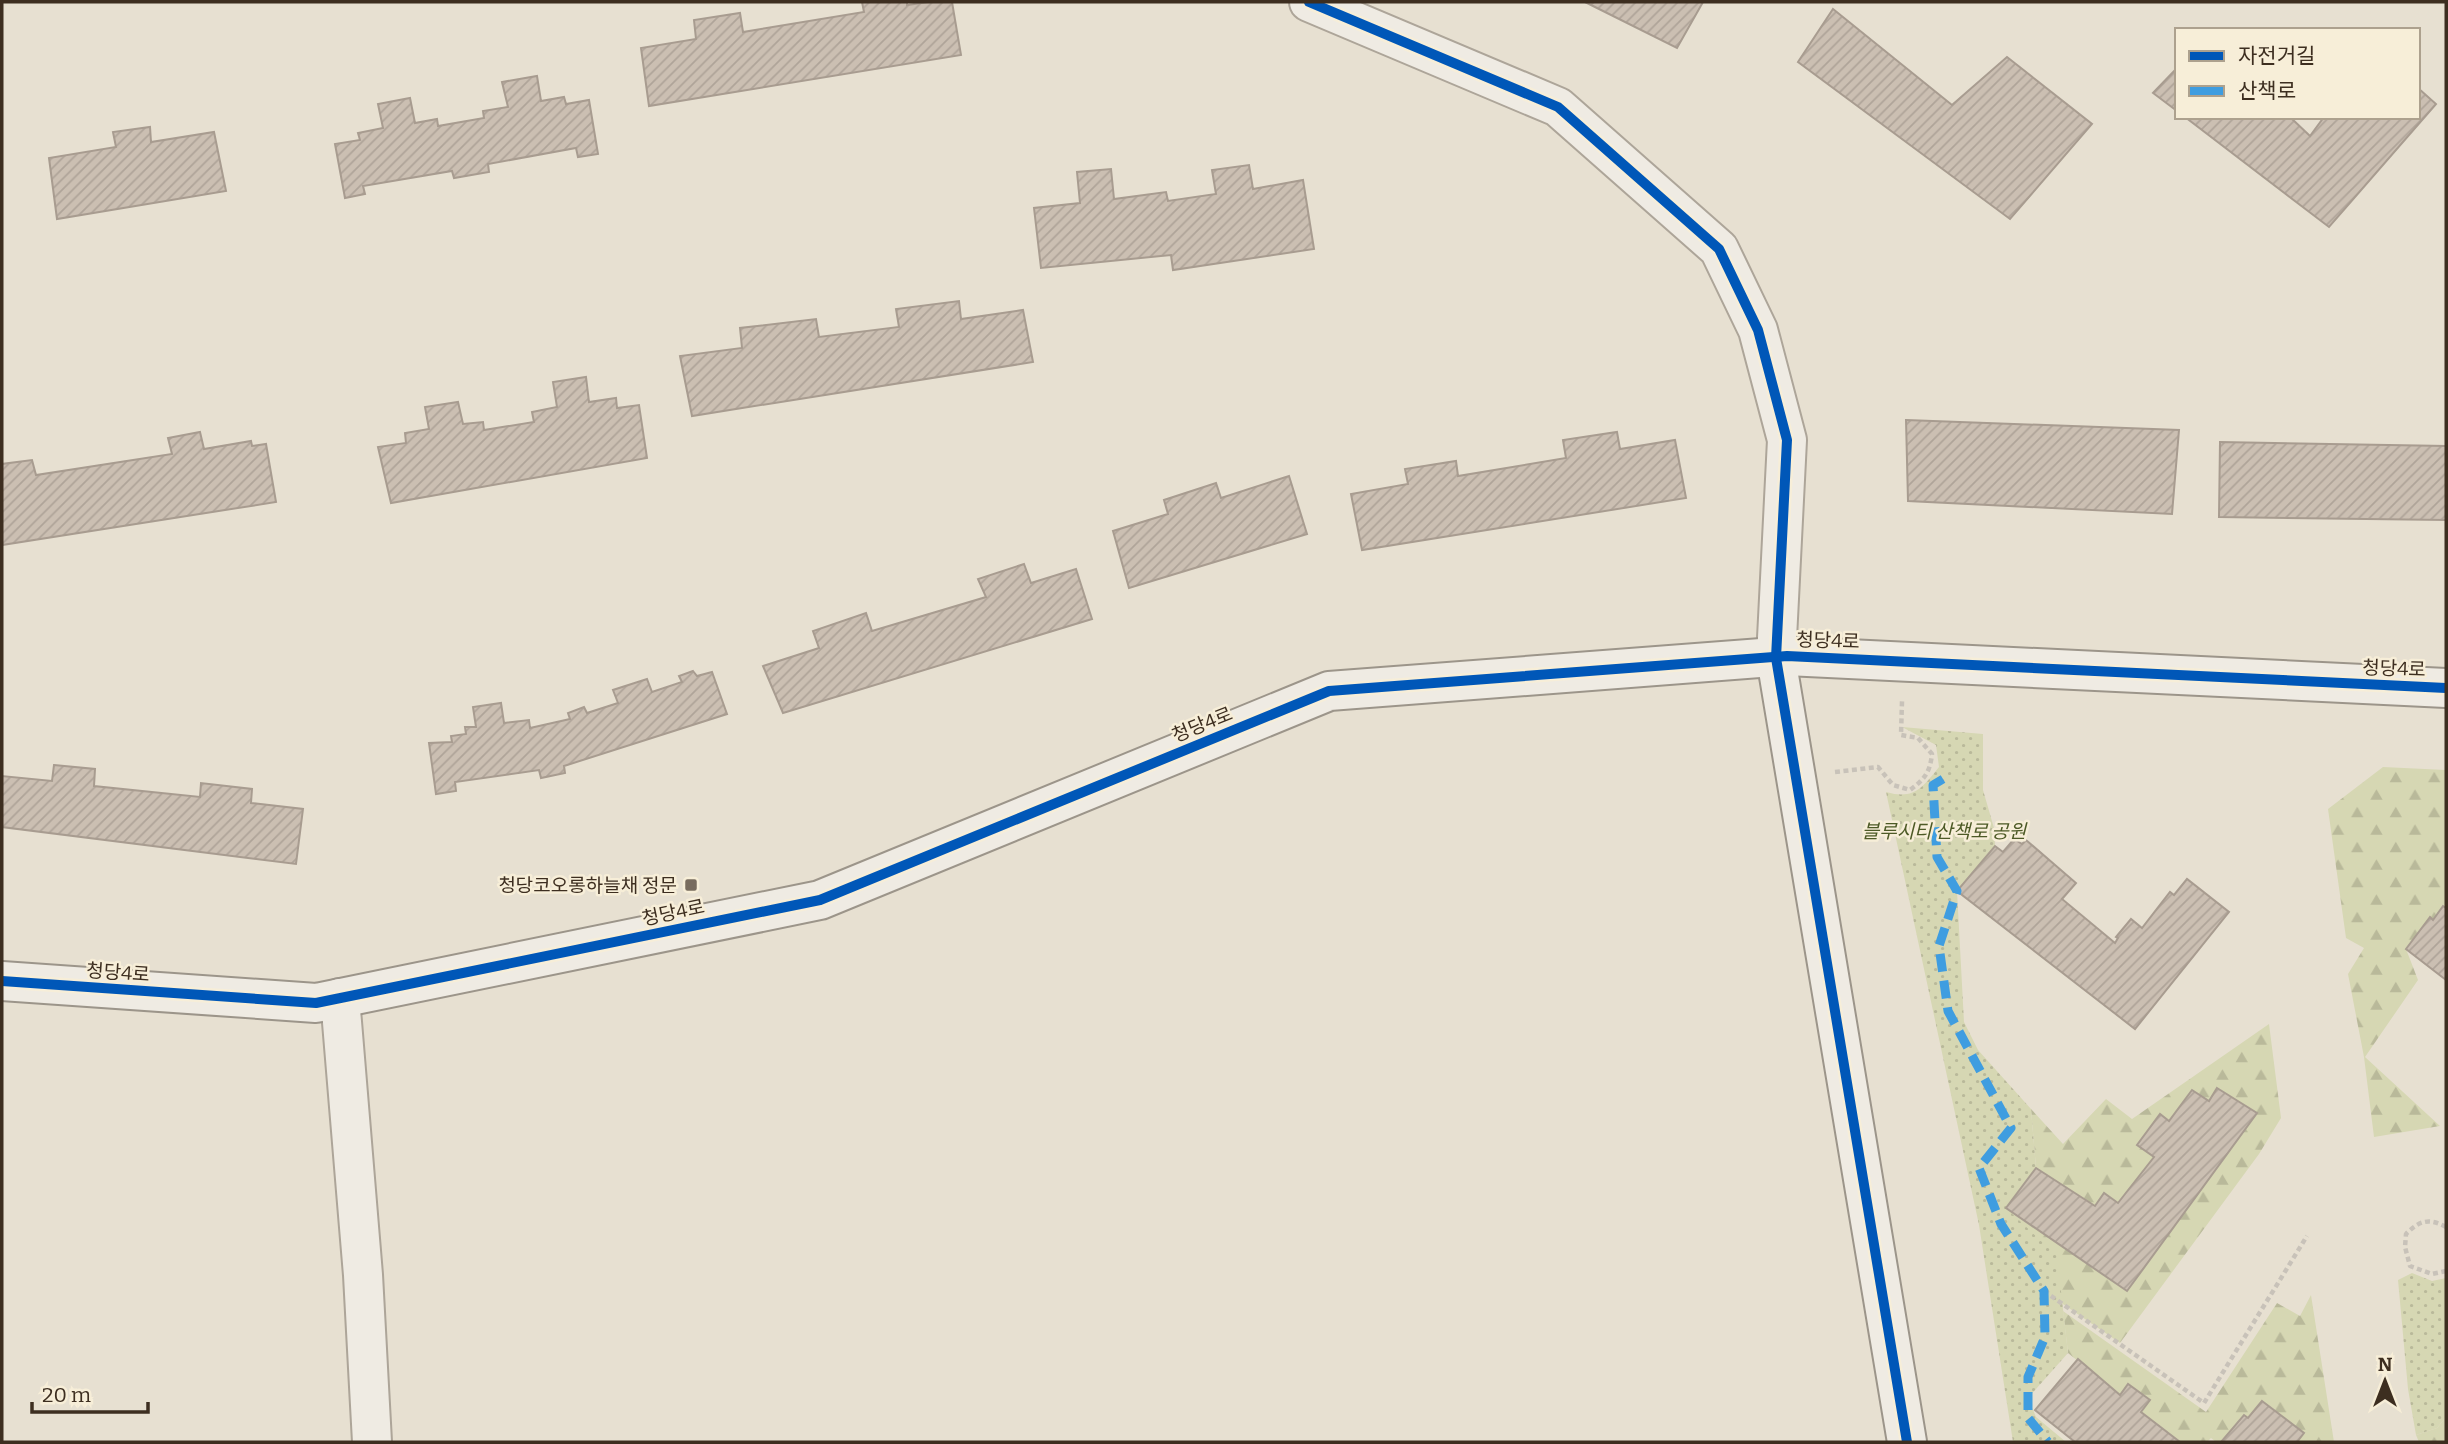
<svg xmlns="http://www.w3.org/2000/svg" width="2448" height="1444" viewBox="0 0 2448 1444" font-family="Bitter,'Noto Sans KR',serif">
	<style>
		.forest { fill: url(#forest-firs) }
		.park { fill: url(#park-dots) }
		.building { fill: url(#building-hatch); stroke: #a89c90; stroke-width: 2 }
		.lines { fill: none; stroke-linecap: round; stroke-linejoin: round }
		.street-casing { stroke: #ada599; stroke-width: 42 }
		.secondary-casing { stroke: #9c958a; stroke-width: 42 }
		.path { stroke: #c8c2b9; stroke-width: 4.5; stroke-dasharray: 5 3.5; stroke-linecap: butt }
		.street { stroke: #efebe3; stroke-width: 38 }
		.secondary { stroke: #efebe3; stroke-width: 38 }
		.quiet { stroke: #3f9de0; stroke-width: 9; stroke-dasharray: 18 9; stroke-linecap: butt }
		.cycleway-casing { stroke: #f7eed8; stroke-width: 15 }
		.cycleway { stroke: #0057b8; stroke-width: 10 }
		.poi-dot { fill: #786c5e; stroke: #f7eed8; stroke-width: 2.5 }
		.labels { text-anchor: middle; stroke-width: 5; stroke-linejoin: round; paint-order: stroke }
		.street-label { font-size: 19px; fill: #3d2e20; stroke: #f7eed8 }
		.park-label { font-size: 19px; font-style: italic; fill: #4d5a26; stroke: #f7eed8 }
		.poi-label { font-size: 19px; fill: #3d2e20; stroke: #f7eed8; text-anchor: end }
	</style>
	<defs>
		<pattern id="forest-firs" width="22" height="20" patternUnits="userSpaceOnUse" patternTransform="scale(1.75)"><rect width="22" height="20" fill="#d6d7b3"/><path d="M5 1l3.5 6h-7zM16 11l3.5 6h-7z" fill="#b9b99a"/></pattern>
		<pattern id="park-dots" width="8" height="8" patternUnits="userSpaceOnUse" patternTransform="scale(1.75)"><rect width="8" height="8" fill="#d6d7b3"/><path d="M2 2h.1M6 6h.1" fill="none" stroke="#b9b99a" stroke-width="1.8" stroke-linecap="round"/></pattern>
		<pattern id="building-hatch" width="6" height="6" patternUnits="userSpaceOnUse" patternTransform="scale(1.75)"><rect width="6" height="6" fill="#cbbfb2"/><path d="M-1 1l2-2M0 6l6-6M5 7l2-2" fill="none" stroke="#afa499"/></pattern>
	</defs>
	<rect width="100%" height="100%" fill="#e7e0d1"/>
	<!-- forest -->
	<g class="forest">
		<path d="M2383 767 2446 770V908L2443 907 2433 920 2430 918 2406 949 2418 980 2365 1057 2440 1126 2374 1137 2364 1057 2348 974 2364 948 2346 938 2328 809Z"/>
		<path d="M2269 1024 2281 1118 2259 1154 2120 1343 2060 1302 2006 1208 2127 1291 2257 1113 2218 1089 2209 1101 2192 1090 2169 1121 2137 1145 2154 1157 2118 1203 2104 1193 2095 1206 2036 1168 2031 1109 2063 1144 2106 1099 2132 1119Z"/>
		<path d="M2311 1295 2334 1442H2297L2304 1433 2262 1401 2248 1418 2244 1415 2221 1442H2216L2211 1438 2207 1442H2180L2141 1412 2150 1400 2128 1384 2120 1395 2068 1353 2063 1311 2206 1412 2277 1303 2300 1316Z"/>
		<path d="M2446 1417V1441L2419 1442 2416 1435 2437 1428Z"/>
	</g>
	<!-- park -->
	<g class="park">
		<path d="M1902 727 1983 734V790L1994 828 1995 846 1957 891 1964 1022 1978 1050 2031 1109 2036 1168 2006 1208 2057 1256 2068 1353 2028 1398 2036 1417 2066 1442H2013L1979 1225 1886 792C1914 800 1922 788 1939 767L1936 745Z"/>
		<path d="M2412 1273 2432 1281 2446 1278V1417L2437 1428 2416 1435 2408 1389 2398 1280Z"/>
	</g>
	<!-- building -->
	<g class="building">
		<path d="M862 2H907V5L928 2H952L961 55 649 106 641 48 696 39 694 20 740 13 743 32 864 12Z"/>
		<path d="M1585 2H1703L1677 48Z"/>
		<path d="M1833 9 1952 105 2007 57 2092 124 2010 219 1798 62Z"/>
		<path d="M2177 68V111L2153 93Z"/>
		<path d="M537 76 541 101 564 97 566 104 589 100 598 154 578 157 576 148 488 164 489 172 454 178 452 171 363 186 365 194 345 198 335 144 360 140 358 133 383 128 378 104 410 98 415 123 437 119 438 126 484 118 483 111 508 107 502 82Z"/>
		<path d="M2418 88 2436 104 2329 227 2185 117H2290L2310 136 2324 117H2418Z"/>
		<path d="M150 127 151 142 214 132 226 191 57 219 49 158 116 147 113 132Z"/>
		<path d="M1249 165 1253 189 1303 180 1314 249 1173 270 1171 255 1041 268 1034 208 1080 203 1077 172 1111 169 1114 199 1166 192 1168 201 1216 194 1212 170Z"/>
		<path d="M959 301 961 319 1023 310 1033 362 692 416 680 356 742 348 740 328 816 319 819 337 899 327 896 309Z"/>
		<path d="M586 377 589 402 616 398 617 408 639 405 647 458 391 503 378 447 406 443 405 433 429 429 425 407 458 402 463 424 483 422 484 430 534 422 532 412 557 407 553 382Z"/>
		<path d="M1906 420 2179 430 2172 514 1908 501Z"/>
		<path d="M200 432 204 449 251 441 252 446 266 444 276 502 2 545V464L32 460 36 475 172 454 168 438Z"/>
		<path d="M1617 432 1620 449 1675 440 1686 498 1362 550 1351 494 1408 484 1405 469 1456 461 1458 476 1566 458 1563 440Z"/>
		<path d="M2220 442 2446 446V520L2219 517Z"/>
		<path d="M1289 476 1307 534 1129 588 1113 531 1168 514 1164 500 1216 483 1221 498Z"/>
		<path d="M1024 564 1031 583 1076 569 1092 619 783 713 763 666 819 648 813 631 866 613 872 631 986 597 978 579Z"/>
		<path d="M693 671 697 676 712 672 727 714 564 766 565 773 541 778 539 770 455 782 456 791 436 794 429 743 452 742 451 736 466 734 465 727H476L473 707 501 703 504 723 529 720 530 728 570 719 568 713 584 707 587 713 618 703 613 690 647 679 652 692 682 682 679 676Z"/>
		<path d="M54 765 95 769 94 786 200 797 201 783 252 789 251 803 303 809 296 864 2 827V776L52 781Z"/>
		<path d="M2014 839 2022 844 2026 840 2076 883 2062 899 2115 943 2118 938 2116 937 2131 919 2142 928 2170 892 2174 895 2187 879 2229 912 2135 1029 1957 891 1995 846 2003 852Z"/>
		<path d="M2443 906 2446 908V980L2406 949 2430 917 2433 920Z"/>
		<path d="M2217 1088 2257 1113 2127 1291 2006 1208 2036 1168 2095 1206 2104 1193 2118 1203 2154 1157 2137 1145 2160 1114 2169 1121 2192 1090 2209 1101Z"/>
		<path d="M2078 1359 2120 1395 2128 1384 2146 1397 2150 1400 2141 1412 2180 1442H2075L2035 1410Z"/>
		<path d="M2262 1401 2304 1433 2297 1442H2221L2244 1415 2248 1418Z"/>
	</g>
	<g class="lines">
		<!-- street casing -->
		<g class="street-casing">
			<g id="street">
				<path d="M1309 2 1558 107 1719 249 1758 330 1787 440 1776 658"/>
				<path d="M340 998 363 1275 372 1442"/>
			</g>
		</g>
		<!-- secondary casing -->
		<g class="secondary-casing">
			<g id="secondary">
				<path d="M1776 658 1907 1442"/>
				<path d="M2 981 316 1003 820 900 1329 691 1787 656 2446 688"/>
			</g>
		</g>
		<!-- path -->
		<g class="path">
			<path d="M1835 772 1878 767 1893 785 1910 790C1925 779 1930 772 1932 754L1918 738 1901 735 1902 701"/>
			<path d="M2446 1227C2429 1218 2420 1220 2406 1234L2405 1247 2410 1266 2432 1274 2446 1271"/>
			<path d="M2044 1291 2204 1403 2307 1236"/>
		</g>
		<!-- street -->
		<use href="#street" class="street"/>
		<!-- secondary -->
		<use href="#secondary" class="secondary"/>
		<!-- quiet -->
		<path class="quiet" d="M1943 779 1933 785 1937 857 1957 891 1939 946 1948 1011 2011 1128 1979 1168 2001 1224 2044 1291 2045 1337 2028 1377V1418L2048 1442"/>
		<!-- cycleway casing -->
		<g class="cycleway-casing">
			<g id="cycleway">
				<path d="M1309 2 1558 107 1719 249 1758 330 1787 440 1776 658 1907 1442"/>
				<path d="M2 981 316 1003 820 900 1329 691 1787 656 2446 688"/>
			</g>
		</g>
		<!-- cycleway -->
		<use href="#cycleway" class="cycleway"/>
	</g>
	<!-- markers -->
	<rect class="poi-dot" x="684" y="878" width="14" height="14" rx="3.5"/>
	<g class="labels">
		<!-- street labels -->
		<g class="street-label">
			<text transform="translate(1828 640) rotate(2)" y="7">청당4로</text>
			<text transform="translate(2394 668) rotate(2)" y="7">청당4로</text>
			<text transform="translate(1202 724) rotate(-22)" y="7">청당4로</text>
			<text transform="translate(673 912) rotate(-12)" y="7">청당4로</text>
			<text transform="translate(118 972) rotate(4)" y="7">청당4로</text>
		</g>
		<!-- park labels -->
		<g class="park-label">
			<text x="1944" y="838">블루시티 산책로 공원</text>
		</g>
		<!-- poi labels -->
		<g class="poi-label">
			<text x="677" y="892">청당코오롱하늘채 정문</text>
		</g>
	</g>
	<!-- border -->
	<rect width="2448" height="1444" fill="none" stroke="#3d2e20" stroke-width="7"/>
	<!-- legend -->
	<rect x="2175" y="28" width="245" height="91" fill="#f7eed8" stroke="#ada18e" stroke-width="2"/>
	<rect x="2189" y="51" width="35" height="10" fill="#0057b8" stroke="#ada18e" stroke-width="2"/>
	<text x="2238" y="63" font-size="21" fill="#3d2e20">자전거길</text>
	<rect x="2189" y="86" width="35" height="10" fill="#3f9de0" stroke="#ada18e" stroke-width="2"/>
	<text x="2238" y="98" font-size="21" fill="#3d2e20">산책로</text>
	<!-- north arrow -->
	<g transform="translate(2385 1381)" stroke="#f7eed8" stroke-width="5" paint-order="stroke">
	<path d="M0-5L12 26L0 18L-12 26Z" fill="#3d2e20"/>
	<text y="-10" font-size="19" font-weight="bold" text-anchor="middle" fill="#3d2e20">N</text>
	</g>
	<!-- scale -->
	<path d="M32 1402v10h116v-10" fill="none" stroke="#3d2e20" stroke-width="3.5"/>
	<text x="42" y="1402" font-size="21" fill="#3d2e20" stroke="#f7eed8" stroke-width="5" paint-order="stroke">20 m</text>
</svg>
